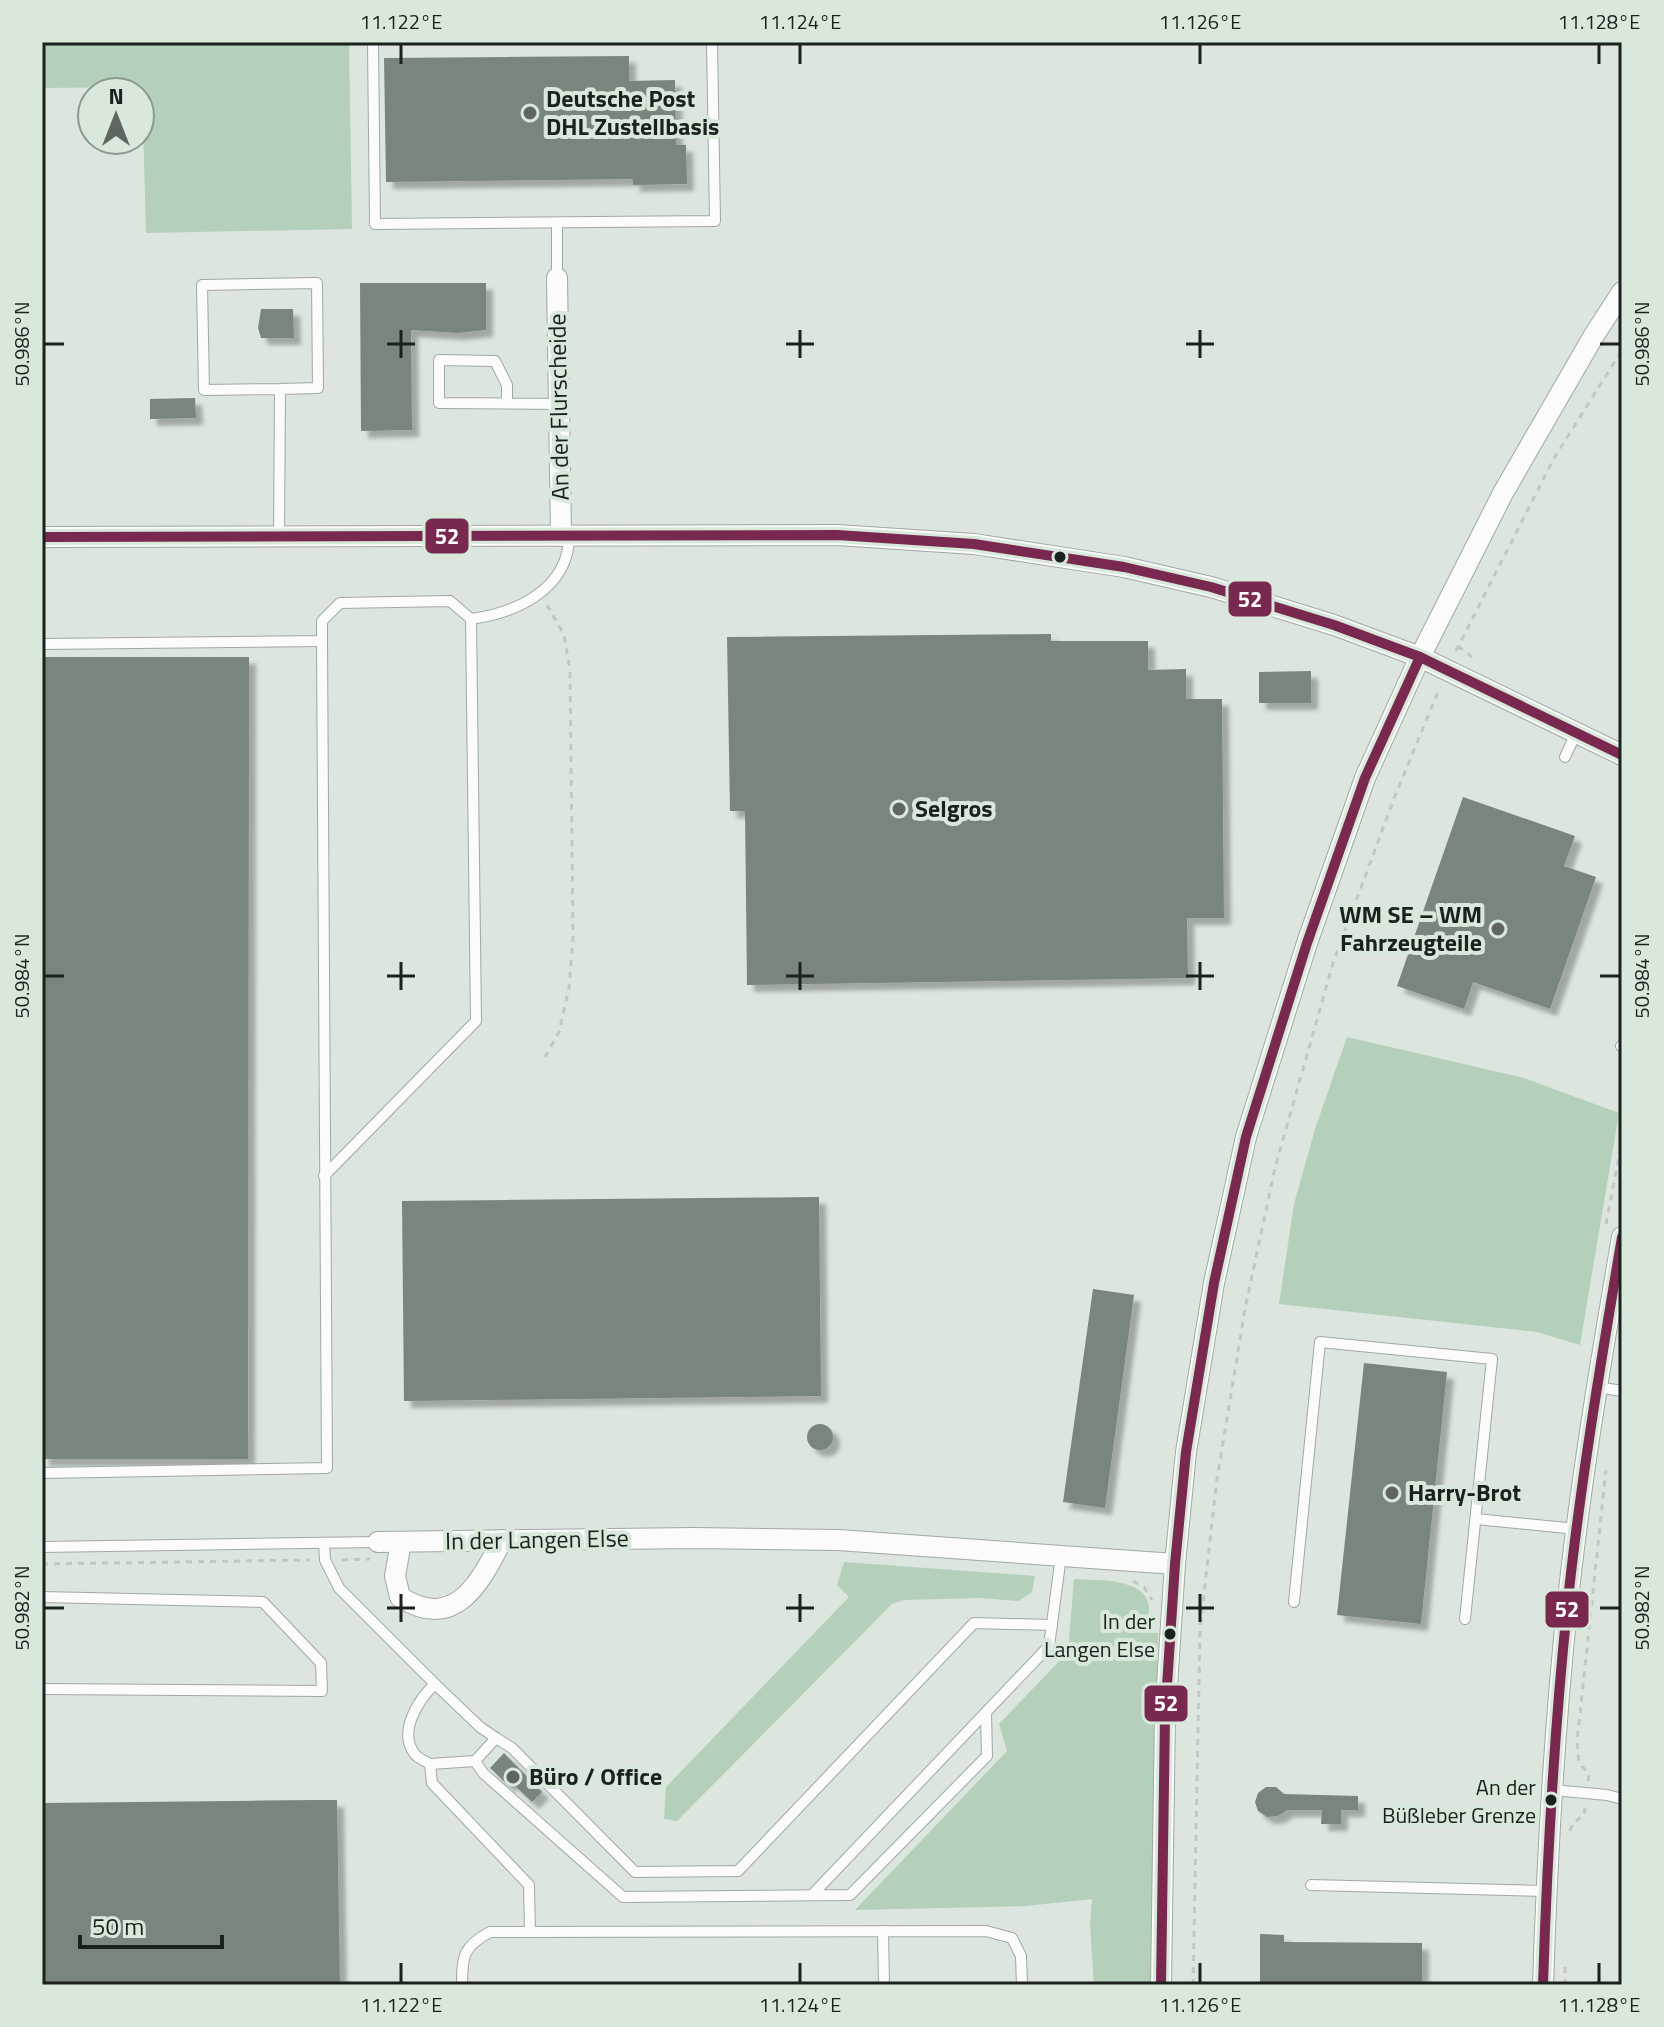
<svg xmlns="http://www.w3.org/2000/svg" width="1664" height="2027" viewBox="0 0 1664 2027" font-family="'Titillium Web',sans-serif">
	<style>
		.green { fill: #b5d0ba }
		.building { fill: #79867d; filter: url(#shadow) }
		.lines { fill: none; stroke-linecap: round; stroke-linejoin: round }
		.service-casing { stroke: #a1a8a3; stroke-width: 12 }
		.minor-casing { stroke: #a1a8a3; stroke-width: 22 }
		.path { stroke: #c4c6c4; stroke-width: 3; stroke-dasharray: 6 6; stroke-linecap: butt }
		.service { stroke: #fafbfa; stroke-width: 10 }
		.minor { stroke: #fafbfa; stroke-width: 20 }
		.bus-1-casing { stroke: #d8e9db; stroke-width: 16 }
		.bus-1 { stroke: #79294f; stroke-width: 10 }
		.ticks { fill: none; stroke: #1b211c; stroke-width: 3 }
		.poi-dot { fill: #5f6660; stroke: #d8e9db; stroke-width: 3 }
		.bus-dot { fill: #1b211c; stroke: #d8e9db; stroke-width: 3 }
		.labels { text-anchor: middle; stroke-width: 8; stroke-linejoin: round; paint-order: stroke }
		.bus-label { font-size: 22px; fill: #1b211c; stroke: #d8e9db; text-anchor: end }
		.poi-label { font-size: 24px; font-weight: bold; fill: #1b211c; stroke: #d8e9db; text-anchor: start }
		.street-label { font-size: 24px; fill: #1b211c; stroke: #d8e9db }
		.line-badge { stroke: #d8e9db; stroke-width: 3 }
		.badge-label { font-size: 22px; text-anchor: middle; font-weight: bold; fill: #fff }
		.neatline { fill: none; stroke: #1b211c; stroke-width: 3 }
		.ticks-label { font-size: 20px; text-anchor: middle; fill: #1b211c }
	</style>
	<defs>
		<filter id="shadow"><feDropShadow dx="7" dy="7" stdDeviation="2" flood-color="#0004"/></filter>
	</defs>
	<rect width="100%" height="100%" fill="#dce5de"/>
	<!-- green -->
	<g class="green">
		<path d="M42 42H349L352 229 146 233 142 87 42 88Z"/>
		<path d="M1347 1037 1524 1078 1619 1113 1580 1345 1537 1332 1279 1304 1294 1204 1315 1129Z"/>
		<path d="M844 1562 1035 1576 1032 1592 1018 1601 980 1598 904 1600 892 1604 677 1821 664 1819 666 1787 849 1597 837 1585Z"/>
		<path d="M1074 1579C1096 1581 1145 1577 1149 1606 1149 1614 1148 1624 1147 1632L1158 1633 1150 1985H1094L1090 1925 1092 1899 1026 1906 855 1910 1007 1751 999 1724 1068 1652Z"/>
	</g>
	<!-- building -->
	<g class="building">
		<path d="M629 56V81L675 80 676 145H686L687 184 633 185V179L386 182 384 58Z"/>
		<path d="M360 283H486V330L458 333 411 330 412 430 361 431Z"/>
		<path d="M261 309H293L294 338H261L258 328Z"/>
		<path d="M195 398 196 418 150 419V399Z"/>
		<path d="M1051 634V641H1148V670L1186 669V699H1222L1224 918H1187L1188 978 747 985 745 811H730L727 637Z"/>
		<path d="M42 657H249L248 1459H42Z"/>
		<path d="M1311 671V703H1259V672Z"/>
		<path d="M1463 797 1575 836 1564 866 1596 877 1550 1009 1473 982 1464 1009 1397 986Z"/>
		<path d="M819 1197 821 1396 404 1401 402 1201Z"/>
		<path d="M1093 1289 1134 1295 1105 1508 1063 1502Z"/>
		<path d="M1364 1363 1447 1372 1421 1624 1337 1615Z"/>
		<circle cx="820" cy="1437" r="13"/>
		<path d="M504 1753 542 1792 532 1802 511 1782 508 1785 490 1768Z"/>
		<path d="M1266 1787H1276L1284 1794 1358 1796V1810H1341V1824H1321L1322 1810H1287L1278 1816 1267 1817 1258 1811 1255 1802 1258 1793Z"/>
		<path d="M314 1800H337L340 1985H42V1803Z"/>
		<path d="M1260 1934 1284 1935V1942L1422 1943V1985H1260Z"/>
	</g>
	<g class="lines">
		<!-- service casing -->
		<g class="service-casing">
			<g id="service">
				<path d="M373 42 375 224 715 221 712 42"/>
				<path d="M557 223V278"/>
				<path d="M507 403V385L495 361 439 360V403L559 404"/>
				<path d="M279 538 280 389 318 388 317 283 202 285 204 390 280 389"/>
				<path d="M471 619C516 613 569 589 569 536"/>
				<path d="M42 644 322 641V621L340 603 450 601 471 619 476 1021 324 1176"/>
				<path d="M1565 757 1576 733"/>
				<path d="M1621 1046 1622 1047"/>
				<path d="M1597 1387 1622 1391"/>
				<path d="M42 1473 327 1468 322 641"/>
				<path d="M1476 1519 1577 1529"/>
				<path d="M324 1543 325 1560 339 1588 435 1684C419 1699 398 1731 414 1753 417 1758 425 1761 430 1764L432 1783 529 1885 530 1932"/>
				<path d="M42 1547 378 1542"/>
				<path d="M42 1597 263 1602 321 1663 322 1691 42 1689"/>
				<path d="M1294 1602 1320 1342 1492 1359 1465 1619"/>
				<path d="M496 1738 512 1748 635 1872 738 1871 974 1623 1052 1625"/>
				<path d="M475 1761 483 1773 623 1897 850 1895 987 1756 986 1713"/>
				<path d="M430 1764 475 1761 496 1738 480 1727 435 1684"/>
				<path d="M1553 1790 1607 1795 1622 1799"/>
				<path d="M1311 1885 1546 1891"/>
				<path d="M812 1895 1049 1646 1061 1556"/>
				<path d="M883 1931 884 1985"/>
				<path d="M462 1985C462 1955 464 1946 490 1932L986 1931 1012 1938 1021 1956 1022 1985"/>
			</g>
		</g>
		<!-- minor casing -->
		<g class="minor-casing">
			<g id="minor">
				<path d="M557 278 561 536"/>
				<path d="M42 537 837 535 974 544 1124 567 1211 587 1334 625 1420 657 1622 755"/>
				<path d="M378 1542 694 1538 838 1540 1175 1564"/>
				<path d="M401 1542 395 1576 400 1597C455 1632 480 1583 502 1540"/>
				<path d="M1161 1985 1165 1716 1175 1564 1186 1452 1214 1283 1246 1137 1307 943 1365 778 1420 657 1503 493 1593 337 1622 292"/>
				<path d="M1543 1985C1547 1860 1554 1734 1567 1609 1580 1484 1601 1360 1622 1237"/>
			</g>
		</g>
		<!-- path -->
		<g class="path">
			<path d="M1458 646 1477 661"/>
			<path d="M1456 651 1553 460 1622 350"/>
			<path d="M545 1057 559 1032 569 988 573 937 570 670 564 635 546 603"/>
			<path d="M1606 1224 1622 1142"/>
			<path d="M342 1560 370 1559"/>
			<path d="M42 1564 310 1560"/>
			<path d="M1133 1581 1144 1587 1152 1600"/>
			<path d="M1588 1781 1589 1774 1579 1763 1577 1742 1606 1470"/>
			<path d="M1570 1831 1573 1823 1584 1815 1585 1808"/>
			<path d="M1193 1985 1200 1629 1217 1479 1245 1309 1275 1168 1333 963 1395 796 1440 687"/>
			<path d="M1565 1985V1962"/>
		</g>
		<!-- service -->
		<use href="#service" class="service"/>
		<!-- minor -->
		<use href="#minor" class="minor"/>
		<!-- bus-1 casing -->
		<g class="bus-1-casing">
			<g id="bus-1">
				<path d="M42 537 837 535 974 544 1124 567 1211 587 1334 625 1420 657 1622 755"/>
				<path d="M1161 1985 1165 1716 1175 1564 1186 1452 1214 1283 1246 1137 1307 943 1365 778 1420 657"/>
				<path d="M1543 1985C1547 1860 1554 1734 1567 1609 1580 1485 1601 1361 1622 1237"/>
			</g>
		</g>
		<!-- bus-1 -->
		<use href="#bus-1" class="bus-1"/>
	</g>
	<!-- ticks -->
	<path class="ticks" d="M401 44V64M800 44V64M1200 44V64M1599 44V64M401 330V358M800 330V358M1200 330V358M44 344H64M387 344H415M786 344H814M1186 344H1214M1600 344H1620M401 962V990M800 962V990M1200 962V990M44 976H64M387 976H415M786 976H814M1186 976H1214M1600 976H1620M401 1594V1622M800 1594V1622M1200 1594V1622M44 1608H64M387 1608H415M786 1608H814M1186 1608H1214M1600 1608H1620M401 1963V1983M800 1963V1983M1200 1963V1983M1599 1963V1983"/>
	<!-- markers -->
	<g class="poi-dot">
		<circle cx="530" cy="113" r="8"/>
		<circle cx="899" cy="809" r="8"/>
		<circle cx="1498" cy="929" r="8"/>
		<circle cx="1392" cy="1493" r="8"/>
		<circle cx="513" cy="1777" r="8"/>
	</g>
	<g class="bus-dot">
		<circle cx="1060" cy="557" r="7"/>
		<circle cx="1170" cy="1634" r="7"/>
		<circle cx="1551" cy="1800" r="7"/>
	</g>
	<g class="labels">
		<!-- bus labels -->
		<g class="bus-label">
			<text x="1155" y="1629">In der<tspan x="1155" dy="28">Langen Else</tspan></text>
			<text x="1536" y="1795">An der<tspan x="1536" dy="28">Büßleber Grenze</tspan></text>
		</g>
		<!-- poi labels -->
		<g class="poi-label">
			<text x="546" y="107">Deutsche Post<tspan x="546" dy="28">DHL Zustellbasis</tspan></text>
			<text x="915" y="817">Selgros</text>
			<text x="1482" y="923" text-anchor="end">WM SE – WM<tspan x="1482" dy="28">Fahrzeugteile</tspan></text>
			<text x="1408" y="1501">Harry-Brot</text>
			<text x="529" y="1785">Büro / Office</text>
		</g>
		<!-- street labels -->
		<g class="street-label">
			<text transform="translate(559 407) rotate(-91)" y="8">An der Flurscheide</text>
			<text transform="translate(537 1540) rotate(-1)" y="8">In der Langen Else</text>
		</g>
	</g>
	<g class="line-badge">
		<rect x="424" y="517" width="46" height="38" rx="8" fill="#79294f"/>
		<rect x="1227" y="580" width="46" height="38" rx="8" fill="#79294f"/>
		<rect x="1544" y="1590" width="46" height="39" rx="8" fill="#79294f"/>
		<rect x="1143" y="1684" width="46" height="39" rx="8" fill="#79294f"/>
	</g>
	<g class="badge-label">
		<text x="447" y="544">52</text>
		<text x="1250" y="607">52</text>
		<text x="1567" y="1617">52</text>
		<text x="1166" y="1711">52</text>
	</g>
	<!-- border -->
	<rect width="1664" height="2027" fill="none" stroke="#d8e9db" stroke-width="88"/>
	<!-- north arrow -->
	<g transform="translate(116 116)"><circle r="38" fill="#d8e9db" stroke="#8c998f" stroke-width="2"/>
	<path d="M0-6L14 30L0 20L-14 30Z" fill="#5f6660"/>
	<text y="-12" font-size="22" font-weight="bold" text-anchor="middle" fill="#1b211c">N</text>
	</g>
	<!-- scale -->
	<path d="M80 1935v12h142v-12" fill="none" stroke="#1b211c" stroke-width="4"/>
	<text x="92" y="1935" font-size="24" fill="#1b211c" stroke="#d8e9db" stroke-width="6" paint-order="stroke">50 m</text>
	<rect x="44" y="44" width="1576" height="1939" class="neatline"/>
	<g class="ticks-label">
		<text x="401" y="29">11.122°E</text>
		<text x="800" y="29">11.124°E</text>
		<text x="1200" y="29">11.126°E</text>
		<text x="1599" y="29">11.128°E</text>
		<text transform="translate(22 344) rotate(-90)" y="7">50.986°N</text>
		<text transform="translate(1642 344) rotate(-90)" y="7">50.986°N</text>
		<text transform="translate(22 976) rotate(-90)" y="7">50.984°N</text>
		<text transform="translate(1642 976) rotate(-90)" y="7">50.984°N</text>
		<text transform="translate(22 1608) rotate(-90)" y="7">50.982°N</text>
		<text transform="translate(1642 1608) rotate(-90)" y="7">50.982°N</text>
		<text x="401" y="2012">11.122°E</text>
		<text x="800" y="2012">11.124°E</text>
		<text x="1200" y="2012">11.126°E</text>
		<text x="1599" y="2012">11.128°E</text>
	</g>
</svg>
